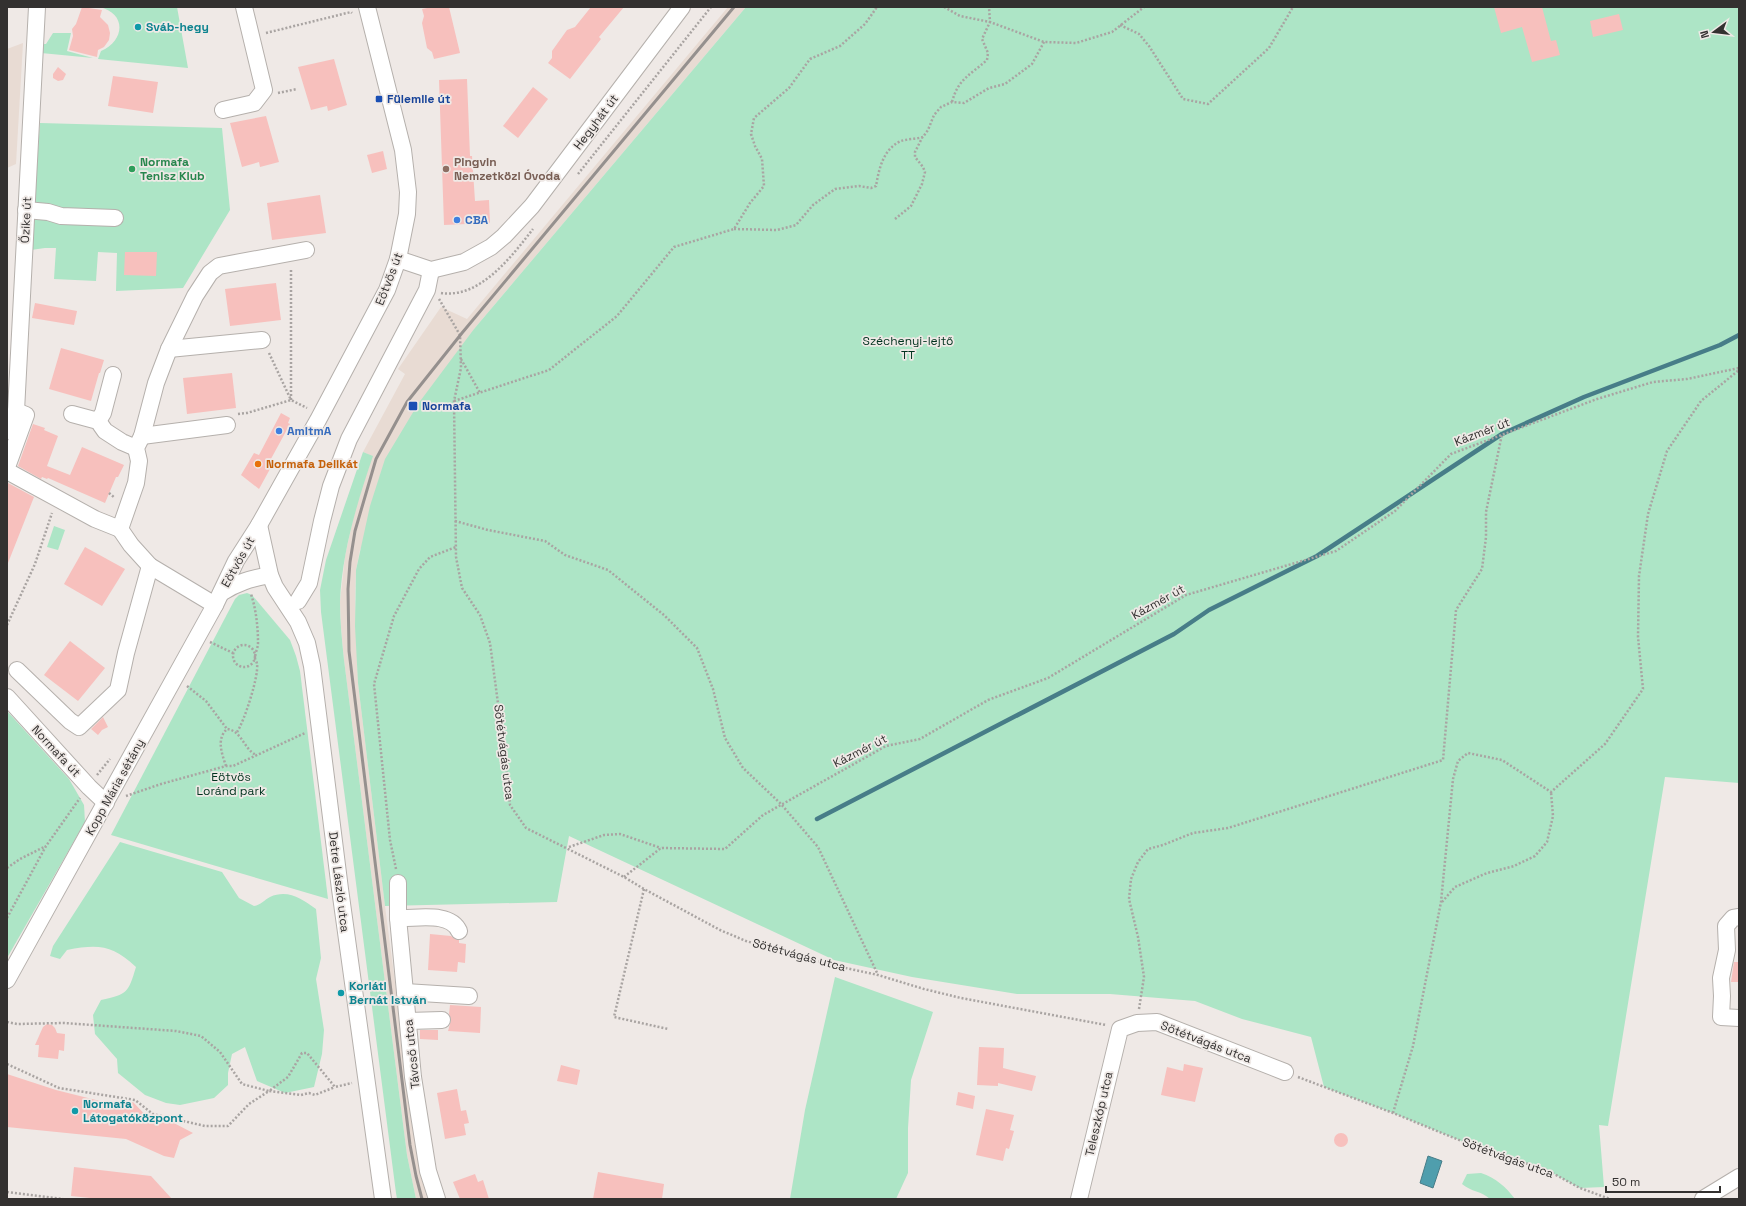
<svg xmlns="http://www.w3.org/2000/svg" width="1746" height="1206" viewBox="0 0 1746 1206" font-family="'Space Grotesk',sans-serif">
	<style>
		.built { fill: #e8dbd3 }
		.green { fill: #ade5c6 }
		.water { fill: #4f9ead; stroke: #477d88 }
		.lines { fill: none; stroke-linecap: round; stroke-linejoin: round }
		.stream { stroke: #477d88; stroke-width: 4.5 }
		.building { fill: #f7c0bd }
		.minor-casing { stroke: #b5b0ac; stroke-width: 18 }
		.path { stroke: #a9a4a2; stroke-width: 2.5; stroke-dasharray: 2 2; stroke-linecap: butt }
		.minor { stroke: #fff; stroke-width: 16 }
		.rail { stroke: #95908e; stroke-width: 3 }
		.culture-dot { fill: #0f9aa8; stroke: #efe9e6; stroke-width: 1.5 }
		.transit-dot { fill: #1a4fb4; stroke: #efe9e6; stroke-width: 1.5 }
		.leisure-dot { fill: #2e9e5b; stroke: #efe9e6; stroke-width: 1.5 }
		.education-dot { fill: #8d6e63; stroke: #efe9e6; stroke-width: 1.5 }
		.shop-dot { fill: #3f7fe0; stroke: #efe9e6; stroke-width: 1.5 }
		.food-dot { fill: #e8710a; stroke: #efe9e6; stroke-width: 1.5 }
		.labels { text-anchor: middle; stroke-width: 3.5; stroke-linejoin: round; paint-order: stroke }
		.culture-label { font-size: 12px; font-weight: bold; fill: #0d838f; stroke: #efe9e6; text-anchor: start }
		.transit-label { font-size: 12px; font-weight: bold; fill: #164399; stroke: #efe9e6; text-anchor: start }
		.street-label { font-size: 12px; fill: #333130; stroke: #efe9e6 }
		.leisure-label { font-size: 12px; font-weight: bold; fill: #27864d; stroke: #efe9e6; text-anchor: start }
		.education-label { font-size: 12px; font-weight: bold; fill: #785e54; stroke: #efe9e6; text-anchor: start }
		.shop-label { font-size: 12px; font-weight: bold; fill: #366cbe; stroke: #efe9e6; text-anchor: start }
		.park-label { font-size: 12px; fill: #00331e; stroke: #efe9e6 }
		.food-label { font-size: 12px; font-weight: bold; fill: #c56008; stroke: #efe9e6; text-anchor: start }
	</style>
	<rect width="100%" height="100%" fill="#efe9e6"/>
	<!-- built -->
	<g class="built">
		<path d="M728 7H746L474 329 360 550 356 570 355 599 358 683 385 906 419 1165 427 1199H416L407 1155 344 660 341 627 340 602 345 556 355 510 372 456 363 452 405 374 398 369 441 307 467 319Z"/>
		<path d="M23 43 16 164 7 168V49Z"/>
	</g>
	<!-- green -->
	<g class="green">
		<path d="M99 7H177L188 68 98 59 101 51C125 41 127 13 99 7Z"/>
		<path d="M746 7H1739V783L1665 777 1608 1126 1599 1125 1604 1187 1580 1188 1545 1169 1491 1153 1393 1113 1324 1087 1311 1037 1242 1019 1195 1001 1110 994H1017L912 977 834 960 569 836 557 902 385 906 358 683 355 626 356 570 370 506 385 459 418 404 474 329Z"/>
		<path d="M53 33H71L67 51 93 58 41 53 43 44H46Z"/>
		<path d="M40 123 222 128 230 210 183 288 116 291 117 253 98 252 96 281 54 279 56 248H45L31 250Z"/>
		<path d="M363 452 373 456C357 503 342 552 340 602 340 621 342 641 344 660L407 1155 416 1199H397L396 1193 321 612 320 590 326 560Z"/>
		<path d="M54 526 65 530 58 550 47 547Z"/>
		<path d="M247 593 252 595 290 640 296 656 300 671 328 899 111 835 235 599 239 595Z"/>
		<path d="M7 711 69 779 84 805 85 822 7 958Z"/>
		<path d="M120 842 222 872 239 898 254 906C261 905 264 900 270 897 288 889 302 899 316 909L321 958 316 979 324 1030 322 1054 314 1087 285 1093 257 1081 245 1047 232 1054 228 1073V1085L214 1098 180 1105 166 1103 145 1095 118 1073 117 1059 95 1034 93 1015 101 1000C128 994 128 993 136 967 112 945 99 944 67 950L60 959 50 956 53 946Z"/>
		<path d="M835 977 933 1012 911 1080 908 1128V1173L896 1199H790L805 1110Z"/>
		<path d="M1481 1173C1496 1178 1506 1187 1515 1199H1490C1482 1191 1471 1192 1462 1184L1467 1174Z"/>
	</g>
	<!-- water -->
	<path class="water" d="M1428 1156 1442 1161 1433 1188 1420 1183Z"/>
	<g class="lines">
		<!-- stream -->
		<path class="stream" d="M817 819 1174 634 1209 610 1317 556 1502 434 1584 397 1720 345 1739 335"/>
	</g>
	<!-- building -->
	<g class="building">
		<path d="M82 7 102 10 100 17 108 25 110 33 109 40 104 47 98 50 97 57 69 50 73 36 72 29 76 24Z"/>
		<path d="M432 7H449L460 53 434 59 432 52 427 48 422 23 424 16 422 9Z"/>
		<path d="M591 7H624L599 37 601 39 570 79 548 63 552 58V51L567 30 575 27Z"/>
		<path d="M1494 7H1542L1551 41 1556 40 1560 55 1532 62 1522 27 1501 33Z"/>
		<path d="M1619 14 1623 30 1593 37 1590 21Z"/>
		<path d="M334 59 347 105 328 111 327 106 311 110 298 67Z"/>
		<path d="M58 67 66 74 63 80 58 81 53 78V74Z"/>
		<path d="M113 76 158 82 153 113 108 106Z"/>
		<path d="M467 79 470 156H472L475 201 489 200 490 223 444 225 439 80Z"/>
		<path d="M533 87 548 99 518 138 503 126Z"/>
		<path d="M266 116 279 162 260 167 259 162 242 167 230 123Z"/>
		<path d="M383 151 387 169 372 173 367 155Z"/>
		<path d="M320 195 326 233 272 240 267 203Z"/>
		<path d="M125 252H157L156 276 124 275Z"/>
		<path d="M276 283 281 320 230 326 225 289Z"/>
		<path d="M35 303 77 311 74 325 32 318Z"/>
		<path d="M61 348 104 360 100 373H99L91 401 49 389Z"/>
		<path d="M232 373 236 408 187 414 183 378Z"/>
		<path d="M281 413 290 418 288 423 290 424 266 468 270 469 259 489 241 475 254 453 259 455Z"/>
		<path d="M33 424 45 428 44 430 58 436 47 466 70 475 82 447 124 465 118 477H116L105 503 48 478 47 479 42 477 41 479 18 466Z"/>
		<path d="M8 483 34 497 8 563 7 486Z"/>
		<path d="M85 547 125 569 102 606 64 584Z"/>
		<path d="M70 641 105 668 78 701 44 675Z"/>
		<path d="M103 717 108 727 102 730 98 735 91 729Z"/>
		<path d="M430 934 451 936 455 939 459 940V943L466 944 465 963 458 962 457 972 428 970Z"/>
		<path d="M1734 962H1739V982H1731Z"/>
		<path d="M450 1005 481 1007 480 1033 448 1031 451 1020 449 1014Z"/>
		<path d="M47 1024 52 1025 55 1028 57 1033 65 1034 64 1051 59 1050 58 1059 38 1057 39 1045H35L43 1027Z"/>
		<path d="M420 1030H438V1040L420 1039Z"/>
		<path d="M979 1047 1004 1048 1003 1068 1036 1076 1032 1091 998 1083V1086L977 1085Z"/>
		<path d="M1184 1064 1203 1068 1195 1102 1161 1095 1167 1067 1183 1071Z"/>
		<path d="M561 1065 580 1070 577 1085 557 1081Z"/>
		<path d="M7 1074 56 1090 104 1102H133L151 1121 172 1122 193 1133 180 1140 174 1158 164 1156 126 1139 7 1127Z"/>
		<path d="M457 1089 461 1111 466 1110 469 1123 464 1124 466 1135 445 1139 437 1093Z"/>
		<path d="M958 1092 975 1096 973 1109 956 1105Z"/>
		<path d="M986 1109 1014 1115 1010 1130 1014 1131 1009 1149 1006 1148 1003 1161 976 1155Z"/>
		<circle cx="1341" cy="1140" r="7"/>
		<path d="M74 1167 151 1176 172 1199H100L71 1196Z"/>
		<path d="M598 1172 664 1184 662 1199H593Z"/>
		<path d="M475 1174 478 1182 483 1180 489 1199H460L453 1182Z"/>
	</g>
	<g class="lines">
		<!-- minor casing -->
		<g class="minor-casing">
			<g id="minor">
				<path d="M223 110 254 103 264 90 244 7"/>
				<path d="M26 210 48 212 61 216 115 218"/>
				<path d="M398 259 431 270 464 262 491 247 504 236 532 206 682 7"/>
				<path d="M169 349 262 340"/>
				<path d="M72 414 98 421 105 431 122 442 136 448"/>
				<path d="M98 421 103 413 113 375"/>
				<path d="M7 431 16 411 37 7"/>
				<path d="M142 436 227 425"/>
				<path d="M7 467 26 415 16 411"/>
				<path d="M7 471 95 519 120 529"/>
				<path d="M259 525 270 575 275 587 298 622 307 643 312 666 340 889 383 1199"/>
				<path d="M221 593C238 582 250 579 270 575"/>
				<path d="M298 601 309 583 322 521 331 486 349 439 427 290 431 270"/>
				<path d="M215 605 150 566 131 545 120 529 136 483 139 461 136 448 142 436 156 383 169 349 195 296 210 273 219 266 306 250"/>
				<path d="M17 670 70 721 79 727 118 690 126 653 150 566"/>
				<path d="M7 697 89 787 106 803"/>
				<path d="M398 883V918L413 1077 428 1171 437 1199"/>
				<path d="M1739 917 1733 918 1726 926 1727 950 1721 978 1722 996 1721 1017 1739 1018"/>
				<path d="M398 918C416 919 450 911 459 931"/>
				<path d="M7 980 215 605 236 561 259 525 318 420 387 290 398 259 407 214 408 192 403 150 367 7"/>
				<path d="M405 992 469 996"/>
				<path d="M408 1021 442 1020"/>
				<path d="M1079 1199 1120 1029 1137 1023 1157 1022 1285 1072"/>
				<path d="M1703 1199 1739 1177"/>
			</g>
		</g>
		<!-- path -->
		<g class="path">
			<path d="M944 7 960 16 990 22 1044 42 1076 43 1112 32 1144 7"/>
			<path d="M1120 25 1139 34 1149 46 1183 99 1208 104 1269 48 1293 7"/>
			<path d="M266 33 351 12 352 13"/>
			<path d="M278 93 297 89"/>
			<path d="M952 102C958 79 970 75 987 60L988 53 982 39 990 22 989 7"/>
			<path d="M578 174 711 7"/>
			<path d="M895 219 911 206 922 184 925 172 923 167 915 157V152L922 138"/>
			<path d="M734 229 777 230 796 225 813 205 835 189 859 186 871 188 876 186C879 169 883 149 901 141 907 139 916 139 923 137L928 130 934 115 941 107 952 102 964 103 989 88 1005 84 1032 64 1044 42"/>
			<path d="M441 293C480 299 512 256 533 229"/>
			<path d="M439 299 460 335 461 368 454 401 456 557 462 588 480 615 490 643 506 764 510 805 526 828 624 877 644 889 720 930 746 941 827 964 878 975 924 989 961 998 1106 1025"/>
			<path d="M269 353 291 400V268"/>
			<path d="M461 359 480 393"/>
			<path d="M454 401 549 370 617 316 674 247 734 229 750 203 764 186 762 159 755 146 751 134 754 118 789 88 810 59 840 46 865 24 877 7"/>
			<path d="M238 414 247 413 291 400 307 408"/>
			<path d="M109 493 115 498"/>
			<path d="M455 521 488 530 545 541 565 555 608 570 664 615 697 648 713 689 725 738 743 768 781 804 818 847 878 975"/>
			<path d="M7 625 35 564 52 513"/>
			<path d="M210 642 233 653"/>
			<circle cx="244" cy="656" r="11"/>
			<path d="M187 686 206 701 227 729"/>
			<path d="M237 732C244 722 259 676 257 664 257 662 255 660 255 658 255 653 258 648 258 643 258 627 256 609 251 594"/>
			<path d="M226 766C222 754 216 739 227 729 242 731 243 748 256 755"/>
			<path d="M97 775 110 759"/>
			<path d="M126 796 161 784 226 766H233L305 733"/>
			<path d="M569 847 604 835 620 834 661 848"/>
			<path d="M7 868 20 859 46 846"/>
			<path d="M396 869 390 840 374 684 394 616 419 569 430 557 456 547"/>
			<path d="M624 877 661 848 725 849 763 815 886 746 920 739 988 700 1048 678 1186 595 1336 551 1395 511 1451 454 1597 399 1653 382 1687 379 1739 368"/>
			<path d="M644 889 614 1017 668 1029"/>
			<path d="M1442 902 1455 887 1487 873 1514 866 1535 856 1547 842 1553 816 1551 792"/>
			<path d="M7 918 46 846 80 798"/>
			<path d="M1139 1009 1144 977 1138 937 1129 899 1131 879 1138 862 1148 849 1163 845 1193 833 1228 828 1443 760 1456 610 1482 569 1486 537V512L1502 434"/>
			<path d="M7 1022 17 1024 64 1023 176 1031 201 1036 220 1052 242 1084 269 1091 288 1077 302 1053H307L335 1087 352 1083"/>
			<path d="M7 1064 59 1088 135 1100 153 1114 205 1126H228L249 1104 269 1091 301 1095 309 1093 315 1095 335 1087"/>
			<path d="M1298 1077 1393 1113 1491 1153 1545 1169 1580 1188 1610 1199"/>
			<path d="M1393 1113 1413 1046 1441 902 1453 779 1458 761 1468 753 1502 760 1551 792 1605 744 1643 689 1638 637 1639 576 1648 514 1667 451 1701 401 1739 370"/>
			<path d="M7 1192 63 1199"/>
		</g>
		<!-- minor -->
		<use href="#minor" class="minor"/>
		<!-- rail -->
		<path class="rail" d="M422 1199 416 1176 410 1145 349 651 348 589 350 562 355 531 376 459 407 402 462 333 734 7"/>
	</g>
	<!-- markers -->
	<g class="culture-dot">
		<circle cx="138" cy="27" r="4"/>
		<circle cx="341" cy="993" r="4"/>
		<circle cx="75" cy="1111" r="4"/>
	</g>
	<g class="transit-dot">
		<rect x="375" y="95" width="8" height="8" rx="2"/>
		<rect x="408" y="401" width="10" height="10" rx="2"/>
	</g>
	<circle class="leisure-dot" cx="132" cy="169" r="4"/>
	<circle class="education-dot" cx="446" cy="169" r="4"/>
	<g class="shop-dot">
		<circle cx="457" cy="220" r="4"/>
		<circle cx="279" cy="431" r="4"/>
	</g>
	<circle class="food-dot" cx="258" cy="464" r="4"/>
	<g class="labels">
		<!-- culture labels -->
		<g class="culture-label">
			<text x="146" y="31">Sváb-hegy</text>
			<text x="349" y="990">Korláti<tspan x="349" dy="14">Bernát István</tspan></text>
			<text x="83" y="1108">Normafa<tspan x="83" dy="14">Látogatóközpont</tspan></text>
		</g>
		<!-- transit labels -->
		<g class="transit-label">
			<text x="387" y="103">Fülemile út</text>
			<text x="422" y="410">Normafa</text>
		</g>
		<!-- street labels -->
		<g class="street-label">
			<text transform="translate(596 122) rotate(-53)" y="4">Hegyhát út</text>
			<text transform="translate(26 220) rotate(-87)" y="4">Őzike út</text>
			<text transform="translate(389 279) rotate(-69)" y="4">Eötvös út</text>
			<text transform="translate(1482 432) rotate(-21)" y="4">Kázmér út</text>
			<text transform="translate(238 562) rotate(-61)" y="4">Eötvös út</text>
			<text transform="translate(1158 602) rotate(-29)" y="4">Kázmér út</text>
			<text transform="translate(56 751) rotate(47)" y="4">Normafa út</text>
			<text transform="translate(860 751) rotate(-27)" y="4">Kázmér út</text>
			<text transform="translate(504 752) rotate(83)" y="4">Sötétvágás utca</text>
			<text transform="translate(115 787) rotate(-61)" y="4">Kopp Mária sétány</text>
			<text transform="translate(339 882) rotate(83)" y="4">Detre László utca</text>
			<text transform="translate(799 955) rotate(15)" y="4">Sötétvágás utca</text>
			<text transform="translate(1206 1042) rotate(21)" y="4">Sötétvágás utca</text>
			<text transform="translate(412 1054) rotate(-96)" y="4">Távcső utca</text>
			<text transform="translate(1099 1114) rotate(-77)" y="4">Teleszkóp utca</text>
			<text transform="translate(1508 1158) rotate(20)" y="4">Sötétvágás utca</text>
		</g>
		<!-- leisure labels -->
		<g class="leisure-label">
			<text x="140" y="166">Normafa<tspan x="140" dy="14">Tenisz Klub</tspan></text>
		</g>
		<!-- education labels -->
		<g class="education-label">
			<text x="454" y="166">Pingvin<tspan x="454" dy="14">Nemzetközi Óvoda</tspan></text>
		</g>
		<!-- shop labels -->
		<g class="shop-label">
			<text x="465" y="224">CBA</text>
			<text x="287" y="435">AmitmA</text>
		</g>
		<!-- park labels -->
		<g class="park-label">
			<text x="908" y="345">Széchenyi-lejtő<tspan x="908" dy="14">TT</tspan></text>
			<text x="231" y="781">Eötvös<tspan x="231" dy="14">Loránd park</tspan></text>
		</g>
		<!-- food labels -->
		<g class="food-label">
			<text x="266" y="468">Normafa Delikát</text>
		</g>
	</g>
	<!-- border -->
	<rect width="1746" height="1206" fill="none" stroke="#333130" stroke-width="16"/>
	<!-- north arrow -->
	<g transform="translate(1714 32) rotate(255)" stroke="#efe9e6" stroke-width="3" paint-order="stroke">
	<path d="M0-3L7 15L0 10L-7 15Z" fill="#333130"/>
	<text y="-6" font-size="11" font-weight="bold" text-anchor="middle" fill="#333130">N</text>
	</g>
	<!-- scale -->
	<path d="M1606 1186v6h114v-6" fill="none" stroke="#333130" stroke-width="2"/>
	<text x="1612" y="1186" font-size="12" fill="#333130" stroke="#efe9e6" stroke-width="3" paint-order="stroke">50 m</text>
</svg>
